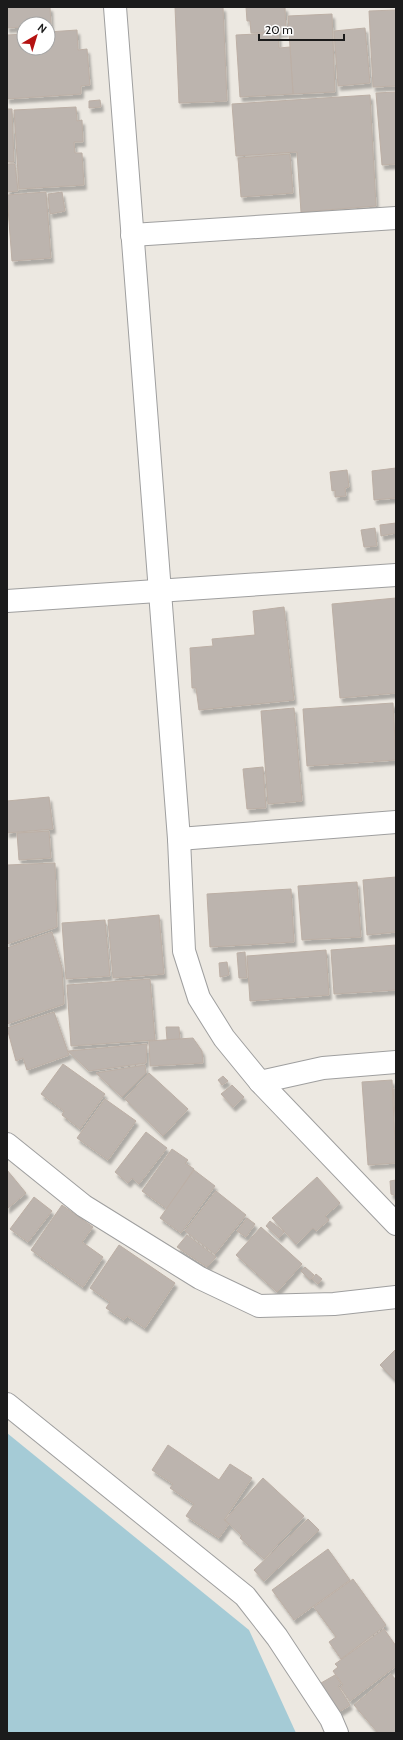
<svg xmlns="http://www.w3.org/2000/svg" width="403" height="1740" viewBox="0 0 403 1740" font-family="Cabin,sans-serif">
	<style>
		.water { fill: #a5cbd6 }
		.building { fill: #bcb4ae; stroke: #bcafa5; filter: url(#shadow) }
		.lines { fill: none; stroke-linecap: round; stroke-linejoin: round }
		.minor-casing { stroke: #9f9f9f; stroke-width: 24 }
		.tertiary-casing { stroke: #9f9f9f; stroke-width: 24 }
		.minor { stroke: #fff; stroke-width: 22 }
		.tertiary { stroke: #fff; stroke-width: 22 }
	</style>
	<defs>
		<filter id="shadow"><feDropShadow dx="2.5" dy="4.5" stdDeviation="1" flood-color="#0004"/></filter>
	</defs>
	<rect width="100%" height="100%" fill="#ece8e1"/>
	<!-- water -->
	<path class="water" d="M7 1433 249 1630 296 1733H7Z"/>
	<!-- building -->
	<g class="building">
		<path d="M7 7H50L51 25 24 24V27L7 28Z"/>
		<path d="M175 7H223L227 101 179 103Z"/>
		<path d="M246 7H285L286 32 251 33 250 21H247Z"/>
		<path d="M396 10V86L373 87 369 11Z"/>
		<path d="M332 14 335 92 293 94 288 16Z"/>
		<path d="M365 28 370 83 338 86 334 31Z"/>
		<path d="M77 30 78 50 87 49 90 85 81 86V94L7 99V35L24 34V48H48V32Z"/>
		<path d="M278 33 279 48 290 47 293 94 240 97 236 35Z"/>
		<path d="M396 92V164L382 165 376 93Z"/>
		<path d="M370 95 376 206 301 212 297 152 236 156 232 104Z"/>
		<path d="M100 100 101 107 89 108V101Z"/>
		<path d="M76 107 77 121 82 120 83 142H74L75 153H82L84 185 19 189 14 110Z"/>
		<path d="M7 109H12L14 162H7Z"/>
		<path d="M290 154 293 193 241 197 238 158Z"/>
		<path d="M7 164H15L18 191 7 192Z"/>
		<path d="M46 192 51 258 12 261 7 195Z"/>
		<path d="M62 192 65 211 50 214 48 194Z"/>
		<path d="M396 468V498L374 500 372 471Z"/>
		<path d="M347 470 349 487 345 488 346 496 335 497V490L332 491 330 472Z"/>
		<path d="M396 523V533L381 536 380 525Z"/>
		<path d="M375 528 377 546 364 547 361 530Z"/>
		<path d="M396 598V693L340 698 332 604Z"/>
		<path d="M284 607 294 700 199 710 196 688H192L190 648 213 646 212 639 255 635 253 611Z"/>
		<path d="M393 703 396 760 307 766 303 709Z"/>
		<path d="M294 708 302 801 268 804 261 711Z"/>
		<path d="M263 767 266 808 247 809 243 769Z"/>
		<path d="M49 797 53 829 7 833V801Z"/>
		<path d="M49 831 51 858 19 860 17 833Z"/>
		<path d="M55 863 57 927 7 944V865Z"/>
		<path d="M396 877V932L367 935 363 880Z"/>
		<path d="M357 882 361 937 302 940 298 886Z"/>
		<path d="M291 889 294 942 210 947 207 894Z"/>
		<path d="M159 915 164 974 113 978 108 920Z"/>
		<path d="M105 920 110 976 66 979 62 923Z"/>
		<path d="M52 932 62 968 64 1004 7 1024V948Z"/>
		<path d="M396 945V990L334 994 331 950Z"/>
		<path d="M326 950 329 995 250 1001 247 956Z"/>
		<path d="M245 952 247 978H239L237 953Z"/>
		<path d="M227 962 229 975 220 977 219 963Z"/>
		<path d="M150 979 155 1040 71 1046 67 985Z"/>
		<path d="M54 1012 69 1055 27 1070 23 1058 16 1061 7 1028Z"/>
		<path d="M166 1027H179L180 1040H167Z"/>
		<path d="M193 1038 202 1051 203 1063 150 1066 149 1041Z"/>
		<path d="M147 1044 146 1063 89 1071 68 1051Z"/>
		<path d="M63 1064 105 1094 80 1129 62 1115 64 1111 41 1094Z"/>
		<path d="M145 1065 146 1073 122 1097 96 1073Z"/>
		<path d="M149 1073 188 1109 163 1136 125 1099Z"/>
		<path d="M223 1076 228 1081 222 1085 218 1080Z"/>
		<path d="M392 1080 396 1163 368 1165 362 1082Z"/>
		<path d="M232 1085 244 1097 233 1107 221 1094Z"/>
		<path d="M393 1089H396V1127Z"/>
		<path d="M105 1099 136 1121 108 1160 77 1138Z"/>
		<path d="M146 1132 167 1148 139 1184 132 1178 128 1183 115 1172Z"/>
		<path d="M172 1149 188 1160 185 1163 194 1169 167 1209 142 1191Z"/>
		<path d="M7 1170 26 1193 7 1209Z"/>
		<path d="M194 1170 215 1186 181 1233 160 1218Z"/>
		<path d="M317 1177 340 1203 325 1216 329 1220 316 1231 313 1228 296 1244 272 1218Z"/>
		<path d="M396 1180V1196L391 1194 390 1181Z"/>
		<path d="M216 1191 246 1215 215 1254 185 1231Z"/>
		<path d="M34 1197 52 1211 28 1242 10 1229Z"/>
		<path d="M62 1205 93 1227 82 1242 103 1257 83 1287 31 1250Z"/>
		<path d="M247 1218 255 1224 246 1237 237 1231Z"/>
		<path d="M270 1221 284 1232 279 1238 266 1226Z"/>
		<path d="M261 1227 302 1264 277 1292 236 1255Z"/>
		<path d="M187 1235 216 1257 207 1267 177 1247Z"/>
		<path d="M119 1245 175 1283 145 1328 127 1316 124 1320 106 1308 110 1302 90 1288Z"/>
		<path d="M305 1267 314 1275 310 1280 301 1271Z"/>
		<path d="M316 1274 322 1279 318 1284 312 1279Z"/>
		<path d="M396 1349V1381L380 1365Z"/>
		<path d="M168 1445 219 1480 230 1464 252 1478 224 1520 229 1524 219 1538 186 1516 194 1504 170 1488 173 1484 152 1470Z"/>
		<path d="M263 1478 304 1516 264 1559 240 1538 242 1536 225 1520Z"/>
		<path d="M308 1519 319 1530 264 1581 254 1570Z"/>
		<path d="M328 1549 350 1580 294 1620 272 1590Z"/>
		<path d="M353 1579 386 1625 341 1659 329 1642 336 1637 314 1607Z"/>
		<path d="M384 1629 396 1646V1666L350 1701 340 1687 343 1685 333 1671 338 1667 335 1664Z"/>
		<path d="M391 1674 396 1680V1733H378L354 1705Z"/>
		<path d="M335 1675 341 1684 338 1686 350 1705 339 1712 321 1683Z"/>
	</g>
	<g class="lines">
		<!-- minor casing -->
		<g class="minor-casing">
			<g id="minor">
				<path d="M115 7 179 839 184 951 199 998 224 1038 260 1082 396 1224"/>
				<path d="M132 235 396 218"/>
				<path d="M179 839 396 822"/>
				<path d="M260 1082 323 1068 396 1062"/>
				<path d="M7 1144 84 1206 200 1278 259 1306 334 1304 396 1297"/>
				<path d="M7 1404 245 1596 277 1637 331 1719 337 1733"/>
			</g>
		</g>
		<!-- tertiary casing -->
		<g class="tertiary-casing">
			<path id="tertiary" d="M7 601 396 575"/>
		</g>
		<!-- minor -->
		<use href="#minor" class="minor"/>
		<!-- tertiary -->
		<use href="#tertiary" class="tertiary"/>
	</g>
	<!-- border -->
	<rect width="403" height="1740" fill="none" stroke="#1b1b1b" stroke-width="16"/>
	<!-- north arrow -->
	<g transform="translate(36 36) rotate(38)"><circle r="19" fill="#ffffff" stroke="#a4a4a4"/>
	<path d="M0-3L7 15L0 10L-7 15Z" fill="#b51211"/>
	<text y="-6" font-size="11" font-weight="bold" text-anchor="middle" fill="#1b1b1b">N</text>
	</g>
	<!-- scale -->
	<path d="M259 34v6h85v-6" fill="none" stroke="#1b1b1b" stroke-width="2"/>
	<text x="265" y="34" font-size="12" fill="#1b1b1b" stroke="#ffffff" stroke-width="3" paint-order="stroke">20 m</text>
</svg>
